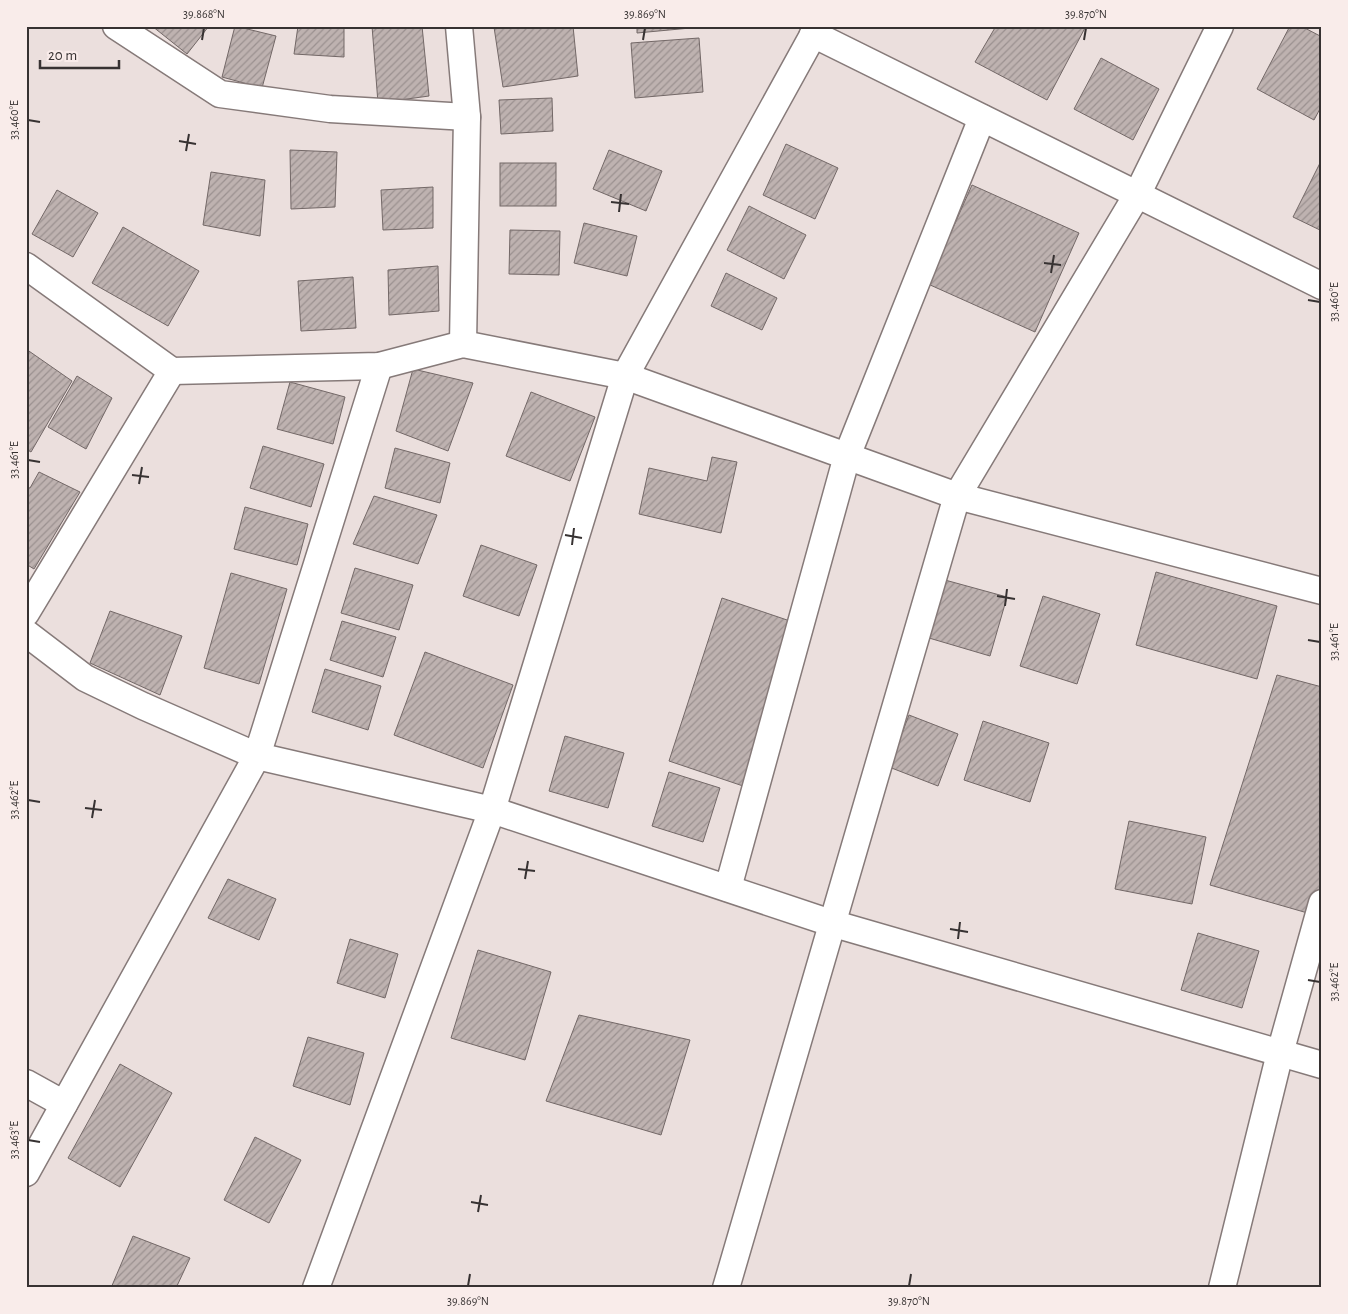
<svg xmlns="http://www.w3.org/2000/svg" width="1348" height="1314" viewBox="0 0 1348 1314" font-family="'Alegreya Sans',sans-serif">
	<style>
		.building { fill: url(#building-hatch); stroke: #736867 }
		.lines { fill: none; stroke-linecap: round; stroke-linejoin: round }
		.street-casing { stroke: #867a79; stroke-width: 29 }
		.street { stroke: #fff; stroke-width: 26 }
		.ticks { fill: none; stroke: #373232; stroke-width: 2 }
		.neatline { fill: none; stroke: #373232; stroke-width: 2 }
		.ticks-label { font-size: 12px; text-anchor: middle; fill: #373232 }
	</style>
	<defs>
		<pattern id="building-hatch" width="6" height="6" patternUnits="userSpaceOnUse" patternTransform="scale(1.25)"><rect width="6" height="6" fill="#beb2b0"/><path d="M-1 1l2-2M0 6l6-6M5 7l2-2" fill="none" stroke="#9b9190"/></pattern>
	</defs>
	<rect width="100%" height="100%" fill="#ebdfdd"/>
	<!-- building -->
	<g class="building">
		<path d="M152 26H209L187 54Z"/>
		<path d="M235 26 276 36 262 88 222 77Z"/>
		<path d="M298 26H344V57L294 54Z"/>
		<path d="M372 26H422L429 96 378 103Z"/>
		<path d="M498 26H573L578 76 503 87 494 27Z"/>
		<path d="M637 26H701V27L637 33Z"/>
		<path d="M996 26H1086L1047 100 975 62Z"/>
		<path d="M1290 26H1301L1322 37V105L1314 120 1257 89Z"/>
		<path d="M699 38 703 92 635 98 631 43Z"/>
		<path d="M1101 58 1159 89 1133 140 1074 109Z"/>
		<path d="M552 98 553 131 501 134 499 100Z"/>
		<path d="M786 144 838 168 815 219 763 195Z"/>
		<path d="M290 150 337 152 335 207 291 209Z"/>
		<path d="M609 150 662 171 646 211 593 189Z"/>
		<path d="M1322 159V231L1293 217Z"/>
		<rect x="500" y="163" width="56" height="43"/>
		<path d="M211 172 265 180 260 236 203 225Z"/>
		<path d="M972 185 1079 233 1035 332 928 284Z"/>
		<path d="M433 187V228L383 230 381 190Z"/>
		<path d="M57 190 98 213 73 257 32 234Z"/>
		<path d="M749 206 806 235 784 279 727 250Z"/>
		<path d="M584 223 637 236 627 276 574 263Z"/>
		<path d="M123 227 199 271 168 326 92 283Z"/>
		<path d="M510 230 560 231 559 275 509 274Z"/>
		<path d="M438 266 439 311 389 315 388 270Z"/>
		<path d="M726 273 777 298 762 330 711 306Z"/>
		<path d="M353 277 356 328 301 331 298 281Z"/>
		<path d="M26 349 72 381 31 452 26 449Z"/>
		<path d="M413 369 473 383 448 451 396 431Z"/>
		<path d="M77 376 112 398 86 449 48 427Z"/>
		<path d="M290 382 345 397 333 444 277 429Z"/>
		<path d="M531 392 595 417 570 481 506 456Z"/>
		<path d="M263 446 324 464 311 507 250 488Z"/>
		<path d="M395 448 450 463 440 503 385 488Z"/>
		<path d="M712 457 737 462 721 533 639 514 649 468 707 481Z"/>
		<path d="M39 472 80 492 34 569 26 564V487L30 488Z"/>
		<path d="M374 496 437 515 418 564 353 544Z"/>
		<path d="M245 507 308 524 297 565 234 549Z"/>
		<path d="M481 545 537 565 519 616 463 596Z"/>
		<path d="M355 568 413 585 399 630 341 613Z"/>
		<path d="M1156 572 1277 606 1257 679 1136 645Z"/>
		<path d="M231 573 287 589 259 684 204 668Z"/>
		<path d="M945 580 1007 597 990 656 929 638Z"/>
		<path d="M1043 596 1100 614 1077 684 1020 666Z"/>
		<path d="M722 598 793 622 749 788 669 761Z"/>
		<path d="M110 611 182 636 160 695 90 663Z"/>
		<path d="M342 621 396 637 383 677 330 660Z"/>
		<path d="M425 652 513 685 483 768 394 735Z"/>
		<path d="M325 669 381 686 368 730 312 712Z"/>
		<path d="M1277 675 1322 687V899L1318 916 1210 885Z"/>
		<path d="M909 715 958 734 938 786 889 767Z"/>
		<path d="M983 721 1049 743 1030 802 964 780Z"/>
		<path d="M565 736 624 753 608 808 549 791Z"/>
		<path d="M669 772 720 788 703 842 652 826Z"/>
		<path d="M1129 821 1206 837 1192 904 1115 889Z"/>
		<path d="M228 879 276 899 259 940 208 918Z"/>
		<path d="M1198 933 1259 951 1242 1008 1181 990Z"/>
		<path d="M350 939 398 954 385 998 337 983Z"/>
		<path d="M478 950 551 972 525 1060 451 1038Z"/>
		<path d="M579 1015 690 1040 661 1135 546 1101Z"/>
		<path d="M308 1037 364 1053 350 1105 293 1086Z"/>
		<path d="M120 1064 172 1093 120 1187 68 1158Z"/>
		<path d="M255 1137 301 1160 269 1223 224 1200Z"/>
		<path d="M133 1236 190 1258 176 1288H111Z"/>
	</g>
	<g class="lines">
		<!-- street casing -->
		<g class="street-casing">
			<g id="street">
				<path d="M116 26 220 94 330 109 467 117"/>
				<path d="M459 26 467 117 463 344"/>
				<path d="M813 34 1322 286"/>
				<path d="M26 266 172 371 379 366 463 344 625 376 957 496 1322 591"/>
				<path d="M26 613 172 371"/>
				<path d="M26 633 85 678 143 706 257 756 492 810 831 923 1322 1065"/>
				<path d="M728 888 847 456 982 118"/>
				<path d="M26 1083 64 1104"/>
				<path d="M26 1173 257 756 379 366"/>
				<path d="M316 1288 492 810 625 376 818 26"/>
				<path d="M726 1288 957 496 1137 195 1220 26"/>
				<path d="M1222 1288 1280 1053 1322 903"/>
			</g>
		</g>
		<!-- street -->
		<use href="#street" class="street"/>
	</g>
	<!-- ticks -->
	<path class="ticks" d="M202 40 204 28M643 40 645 28M1084 40 1086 28M28 120 40 122M179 141 196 144M186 151 189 134M611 202 629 204M619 212 621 194M1044 263 1061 265M1051 273 1054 255M1308 300 1320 302M28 460 40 462M132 475 149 477M139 484 142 467M565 535 582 538M572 545 574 528M997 596 1015 599M1005 606 1007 589M1308 640 1320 642M28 800 40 802M85 808 102 810M92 818 95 800M518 869 535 871M525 879 528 861M950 929 968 932M958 939 960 922M1308 980 1320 982M28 1140 40 1142M471 1202 488 1205M478 1212 481 1195M468 1286 470 1274M909 1286 911 1274"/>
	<!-- border -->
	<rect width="1348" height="1314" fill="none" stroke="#f9ecea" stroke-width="55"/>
	<!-- scale -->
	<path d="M40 60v8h79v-8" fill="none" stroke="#373232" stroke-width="2.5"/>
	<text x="48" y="60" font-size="15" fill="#373232" stroke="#f9ecea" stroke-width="4" paint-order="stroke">20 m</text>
	<rect x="28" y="28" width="1292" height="1258" class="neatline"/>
	<g class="ticks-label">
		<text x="204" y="18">39.868°N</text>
		<text x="645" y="18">39.869°N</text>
		<text x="1086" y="18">39.870°N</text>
		<text transform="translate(14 120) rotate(-90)" y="4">33.460°E</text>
		<text transform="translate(1334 302) rotate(-90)" y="4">33.460°E</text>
		<text transform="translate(14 460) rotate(-90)" y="4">33.461°E</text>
		<text transform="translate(1334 642) rotate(-90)" y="4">33.461°E</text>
		<text transform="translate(14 800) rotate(-90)" y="4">33.462°E</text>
		<text transform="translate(1334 982) rotate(-90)" y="4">33.462°E</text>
		<text transform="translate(14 1140) rotate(-90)" y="4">33.463°E</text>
		<text x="468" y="1305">39.869°N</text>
		<text x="909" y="1305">39.870°N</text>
	</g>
</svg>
